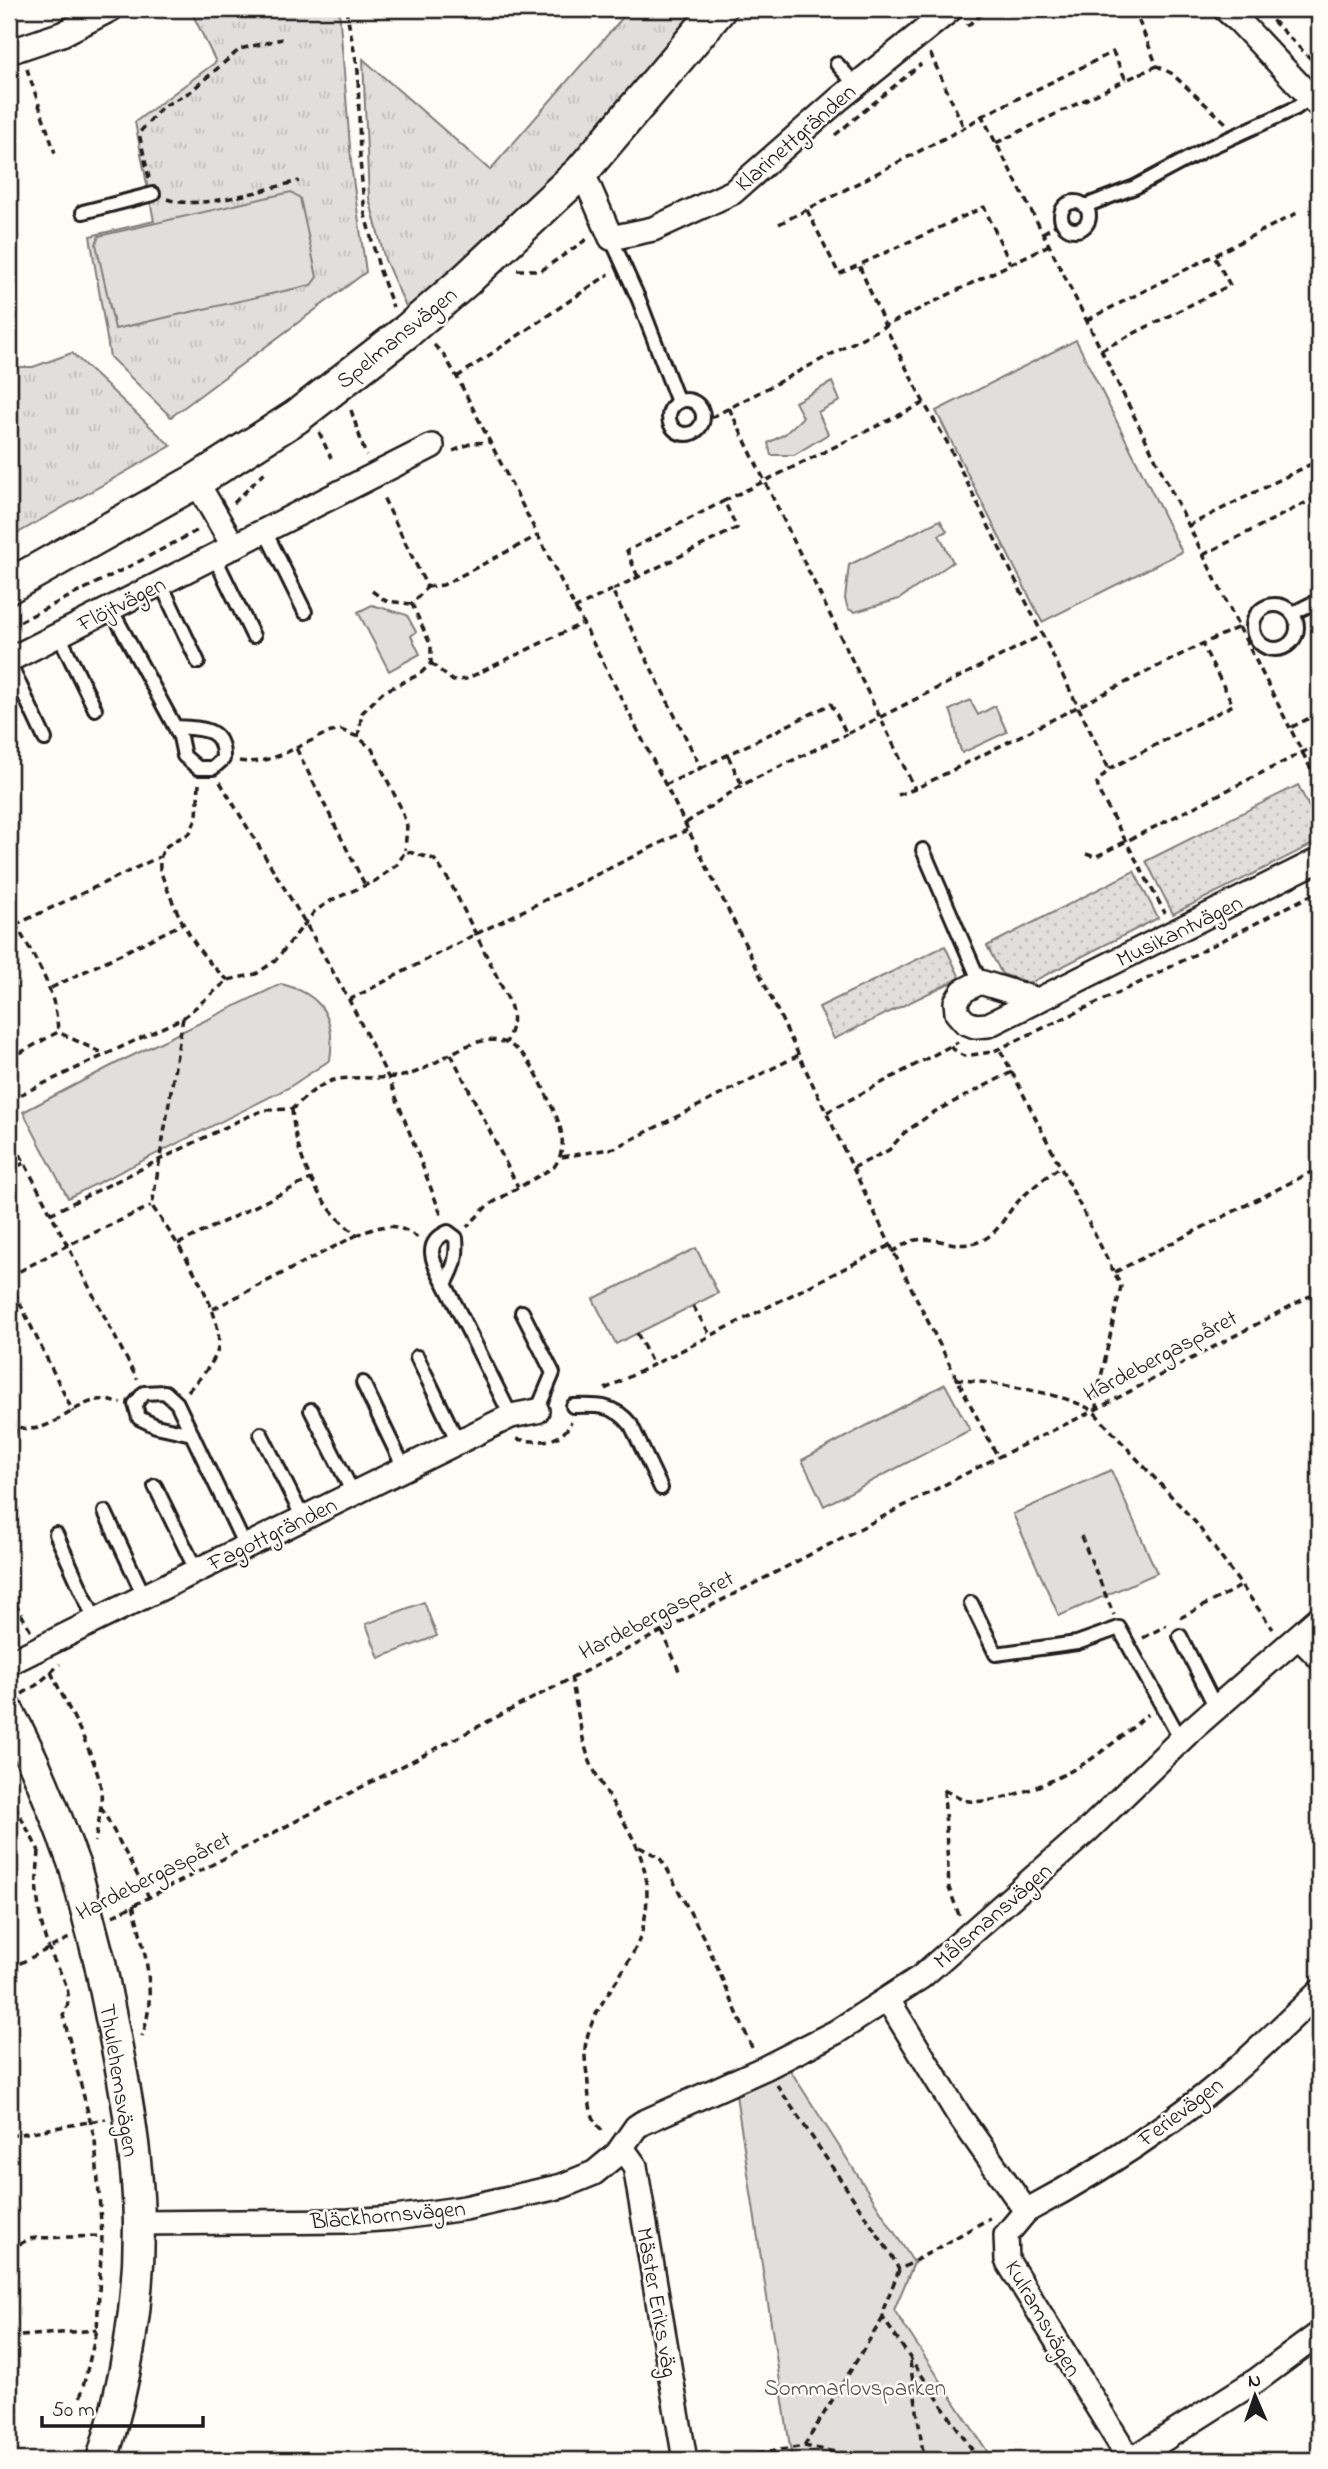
<svg xmlns="http://www.w3.org/2000/svg" width="1328" height="2469" viewBox="0 0 1328 2469" font-family="'Indie Flower',sans-serif">
	<style>
		.grass { fill: url(#grass-tufts); stroke: #7e7e7c; stroke-width: 2 }
		.park { fill: #e0dfdb; stroke: #7e7e7c; stroke-width: 2 }
		.garden { fill: url(#garden-dots); stroke: #7e7e7c; stroke-width: 2 }
		.lines { fill: none; stroke-linecap: round; stroke-linejoin: round }
		.service-casing { stroke: #1c1c1c; stroke-width: 18 }
		.minor-casing { stroke: #1c1c1c; stroke-width: 28 }
		.tertiary-casing { stroke: #1c1c1c; stroke-width: 35 }
		.secondary-casing { stroke: #1c1c1c; stroke-width: 38 }
		.path { stroke: #1c1c1c; stroke-width: 3.5; stroke-dasharray: 7 5; stroke-linecap: butt }
		.service { stroke: #fdfcf7; stroke-width: 12 }
		.minor { stroke: #fdfcf7; stroke-width: 23 }
		.tertiary { stroke: #fdfcf7; stroke-width: 30 }
		.secondary { stroke: #fdfcf7; stroke-width: 33 }
		.tertiary-bridge-casing { stroke: #1c1c1c; stroke-width: 35; stroke-linecap: butt }
		.tertiary-bridge { stroke: #fdfcf7; stroke-width: 30 }
		.labels { text-anchor: middle; stroke-width: 5; stroke-linejoin: round; paint-order: stroke }
		.street-label { font-size: 23px; fill: #1c1c1c; stroke: #fdfcf7 }
		.park-label { font-size: 23px; fill: #575655; stroke: #fdfcf7 }
	</style>
	<defs>
		<pattern id="grass-tufts" width="24" height="20" patternUnits="userSpaceOnUse" patternTransform="scale(1.75)"><rect width="24" height="20" fill="#e0dfdb"/><path d="M3 7l-1-3M5 7V3M7 7l1-3M15 17l-1-3M17 17v-4M19 17l1-3" fill="none" stroke="#c0bfbb"/></pattern>
		<pattern id="garden-dots" width="8" height="8" patternUnits="userSpaceOnUse" patternTransform="scale(1.75)"><rect width="8" height="8" fill="#e0dfdb"/><path d="M2 2h.1M6 6h.1" fill="none" stroke="#c0bfbb" stroke-width="1.8" stroke-linecap="round"/></pattern>
	</defs>
	<rect width="100%" height="100%" fill="#fdfcf7"/>
	<filter id="ink" filterUnits="userSpaceOnUse"><feTurbulence type="fractalNoise" baseFrequency=".0143" numOctaves="2"/><feDisplacementMap in="SourceGraphic" scale="14" xChannelSelector="R" yChannelSelector="G"/><feConvolveMatrix kernelMatrix="1 2 1 2 8 2 1 2 1" color-interpolation-filters="sRGB"/></filter>
	<g filter="url(#ink)">
		<!-- grass -->
		<g class="grass">
			<path d="M190 9H339L352 172 366 272 171 417 110 357 90 236 154 221 135 122 216 62Z"/>
			<path d="M630 9H707L582 171 408 311 385 260 369 198 363 59 490 170Z"/>
			<path d="M72 353 171 446 9 538V367H33Z"/>
		</g>
		<!-- park -->
		<g class="park">
			<path d="M291 192 300 198 317 277 311 285 115 329 96 244 99 236Z"/>
			<path d="M1076 340 1182 552 1042 622 936 411Z"/>
			<path d="M832 382 840 401 818 412 828 434 794 455H771L768 443 785 434 803 417 795 402Z"/>
			<path d="M940 520 947 531 939 535 953 562 899 599 855 612 848 609 845 599 849 565Z"/>
			<path d="M372 605 407 615 416 632 411 636 420 654 389 671 358 612Z"/>
			<path d="M970 700 978 715 995 706 1007 732 962 753C955 738 957 725 950 710Z"/>
			<path d="M281 984C323 994 336 1019 330 1060L288 1088 68 1198 23 1112 117 1063Z"/>
			<path d="M696 1248 718 1293 616 1344 593 1299Z"/>
			<path d="M945 1384 970 1430 824 1506 802 1460Z"/>
			<path d="M1111 1470 1157 1573 1059 1616 1013 1514Z"/>
			<path d="M424 1602 437 1636 379 1658 366 1624Z"/>
			<path d="M783 2059 914 2263 894 2310 993 2460H792L734 2082Z"/>
		</g>
		<!-- garden -->
		<g class="garden">
			<path d="M1298 785 1319 827V841L1173 914 1146 861Z"/>
			<path d="M1134 871 1158 918 1030 983 1002 974 987 946Z"/>
			<path d="M945 946 960 978 834 1039 819 1007Z"/>
		</g>
		<g class="lines">
			<!-- service casing -->
			<g class="service-casing">
				<g id="service">
					<path d="M837 64 856 85"/>
					<circle cx="1075" cy="216" r="14"/>
					<path d="M1085 206 1135 187 1206 149 1296 108 1312 96"/>
					<path d="M83 212 153 194"/>
					<path d="M611 238 639 300 678 402"/>
					<circle cx="686" cy="417" r="17"/>
					<path d="M265 531 305 612"/>
					<path d="M214 556 253 636"/>
					<path d="M161 584 198 662"/>
					<circle cx="1275" cy="627" r="22"/>
					<path d="M111 609 175 727 180 737 184 756 198 768H213L223 759C224 726 201 729 175 727"/>
					<path d="M1293 613 1319 600"/>
					<path d="M59 635 95 709"/>
					<path d="M9 662 45 739"/>
					<path d="M923 850 980 982"/>
					<path d="M445 1284C454 1268 458 1257 456 1238L448 1232C421 1244 434 1264 445 1284L511 1416"/>
					<path d="M522 1312 553 1373 537 1411"/>
					<path d="M417 1357 458 1442"/>
					<path d="M363 1383 404 1468"/>
					<path d="M573 1406C596 1405 615 1404 631 1425L661 1488"/>
					<path d="M311 1410 353 1493"/>
					<path d="M192 1434 156 1426 139 1418 135 1404 144 1393 165 1392 177 1403 245 1546"/>
					<path d="M261 1434 303 1518"/>
					<path d="M155 1486 196 1570"/>
					<path d="M105 1512 144 1596"/>
					<path d="M56 1534 95 1620"/>
					<path d="M971 1603 996 1654 1077 1643 1119 1628 1181 1740"/>
					<path d="M1180 1636 1216 1708"/>
				</g>
			</g>
			<!-- minor casing -->
			<g class="minor-casing">
				<g id="minor">
					<path d="M1225 9 1239 21 1319 106"/>
					<path d="M9 52 62 34 111 9"/>
					<path d="M582 171 611 238 653 229 733 192 839 99 951 9"/>
					<path d="M196 481 234 547"/>
					<path d="M9 660 432 446"/>
					<path d="M1038 1000 980 982 963 991 956 1002 957 1013 965 1022 975 1026 988 1025 1319 860"/>
					<path d="M1299 1637 1319 1657"/>
					<path d="M9 1663 511 1416 537 1411"/>
					<path d="M888 2000 958 2114 1026 2211 1006 2235 1007 2260 1130 2460"/>
					<path d="M622 2148 635 2166 685 2460"/>
					<path d="M1026 2211C1075 2185 1125 2154 1171 2121 1224 2084 1272 2037 1319 1992"/>
					<path d="M139 2223 349 2221 395 2218 465 2208 562 2186 594 2173 617 2154 636 2127 642 2123 765 2068 836 2032 921 1977 1088 1830 1191 1730 1319 1618"/>
					<path d="M1131 2460 1257 2380 1319 2334"/>
				</g>
			</g>
			<!-- tertiary casing -->
			<g class="tertiary-casing">
				<g id="tertiary">
					<path d="M9 1713C36 1762 55 1814 75 1867"/>
					<path d="M100 1963C117 2049 138 2137 139 2225 139 2308 126 2382 102 2460"/>
				</g>
			</g>
			<!-- secondary casing -->
			<g class="secondary-casing">
				<path id="secondary" d="M9 586 196 481 296 417 407 331 467 279 582 171 719 9"/>
			</g>
			<!-- path -->
			<g class="path">
				<path d="M346 9 358 71 360 160 365 215 380 271 393 307"/>
				<path d="M1134 9 1157 66 1171 73 1226 123"/>
				<path d="M1194 9 1204 16"/>
				<path d="M1264 12 1319 67"/>
				<path d="M967 26 989 9"/>
				<path d="M930 53 964 128"/>
				<path d="M27 69 55 153"/>
				<path d="M982 116 1113 52 1126 80 1157 66"/>
				<path d="M835 135 921 64"/>
				<path d="M996 143 1126 80"/>
				<path d="M149 178 139 133 162 107 190 92 240 49 282 39"/>
				<path d="M167 199C200 211 265 189 299 181"/>
				<path d="M807 210 839 274 859 265"/>
				<path d="M779 224 964 128 982 116 1049 245 1239 627 1202 644 1233 705 1109 769 1097 783 1099 792 1165 913"/>
				<path d="M1043 233 1062 221"/>
				<path d="M517 270H542L587 239"/>
				<path d="M1087 320 1299 212"/>
				<path d="M434 345 444 355 457 377C551 563 648 747 740 934 826 1109 906 1285 998 1457"/>
				<path d="M1101 350 1230 285 1214 256"/>
				<path d="M457 377 609 274"/>
				<path d="M924 403 885 326 859 265 984 207 1010 263"/>
				<path d="M729 408 915 789"/>
				<path d="M351 410 366 456"/>
				<path d="M701 423 885 326 1049 245"/>
				<path d="M319 432 331 458"/>
				<path d="M453 451 472 443 489 442"/>
				<path d="M234 503 268 469"/>
				<path d="M1188 526 1317 461 1319 465"/>
				<path d="M1203 555 1319 496"/>
				<path d="M638 577 627 551 724 501"/>
				<path d="M427 587 443 585 537 536"/>
				<path d="M372 591 386 601 412 604"/>
				<path d="M574 609 612 590"/>
				<path d="M9 627 140 561 200 529"/>
				<path d="M1239 627 1290 728"/>
				<path d="M1251 648 1261 643"/>
				<path d="M431 663 453 681 466 679 581 624"/>
				<path d="M1319 713 1290 728 1319 785"/>
				<path d="M358 737 362 713 383 692 420 674 431 663V646L412 604 427 587 382 495"/>
				<path d="M296 748 327 733 341 730 358 737 372 749 400 806 407 826 405 850"/>
				<path d="M728 756 742 785 847 734"/>
				<path d="M239 761C261 764 277 757 296 748L365 885"/>
				<path d="M701 768 831 704 847 734 1042 635"/>
				<path d="M220 782 306 924 349 1000 389 1079 442 1217"/>
				<path d="M199 784 197 816 190 833C171 843 158 845 160 870 175 911 194 953 228 980"/>
				<path d="M665 785 701 768 612 590 737 528 724 501 924 403 947 442 1109 769"/>
				<path d="M898 795 915 789 1202 644"/>
				<path d="M686 823 742 785"/>
				<path d="M1086 854 1095 857 1319 744"/>
				<path d="M9 913C31 953 56 985 58 1032"/>
				<path d="M15 925 159 857"/>
				<path d="M51 988 184 923"/>
				<path d="M349 1000 476 934 687 830"/>
				<path d="M183 1018 152 1206C173 1237 229 1315 217 1352 212 1366 198 1380 188 1391"/>
				<path d="M950 1047 964 1056 992 1052 1139 983 1319 891"/>
				<path d="M451 1054 518 1187"/>
				<path d="M9 1059 58 1032 104 1054"/>
				<path d="M1012 1072 1121 1286 1098 1391 1097 1408"/>
				<path d="M9 1100 183 1018 228 980 256 974 275 961 315 911 332 900 375 881 398 864 405 851 434 859 450 882 509 1001C515 1018 513 1027 506 1043"/>
				<path d="M292 1109C295 1156 318 1207 357 1235 386 1224 393 1221 420 1239"/>
				<path d="M827 1112 958 1042"/>
				<path d="M9 1133 137 1379"/>
				<path d="M562 1157 615 1148 799 1055"/>
				<path d="M853 1168 889 1150 904 1133 934 1112 1012 1072 999 1048"/>
				<path d="M9 1171 24 1163"/>
				<path d="M50 1214 242 1119 264 1110 292 1109C305 1098 315 1087 331 1081 352 1074 385 1082 411 1074 440 1065 474 1030 506 1043 531 1053 541 1084 552 1107 562 1127 568 1148 554 1167L487 1206 467 1227"/>
				<path d="M178 1244 311 1179"/>
				<path d="M892 1252C900 1248 908 1241 916 1240 939 1236 958 1251 981 1241 997 1234 1004 1218 1014 1206 1027 1191 1045 1178 1060 1167"/>
				<path d="M1115 1272 1319 1168"/>
				<path d="M9 1277 66 1246 151 1206"/>
				<path d="M9 1281 73 1412"/>
				<path d="M693 1306 711 1336"/>
				<path d="M213 1309 357 1235"/>
				<path d="M637 1333 653 1365"/>
				<path d="M956 1379C991 1383 1064 1392 1093 1411L1196 1523 1273 1629"/>
				<path d="M605 1389 889 1246"/>
				<path d="M9 1421C40 1446 70 1404 98 1400 105 1399 114 1402 121 1403"/>
				<path d="M517 1439C537 1443 562 1444 571 1422"/>
				<path d="M9 1446 14 1438 16 1426"/>
				<path d="M1081 1536 1114 1615"/>
				<path d="M9 1593 31 1631"/>
				<path d="M1180 1618 1241 1586"/>
				<path d="M662 1631 680 1673"/>
				<path d="M1143 1638 1167 1625"/>
				<path d="M51 1672C66 1705 92 1748 100 1783 104 1802 98 1823 95 1842"/>
				<path d="M571 1677C576 1701 582 1746 592 1766 619 1823 658 1852 644 1923 636 1966 595 1998 586 2042 583 2055 587 2071 588 2084 589 2103 590 2120 604 2132"/>
				<path d="M22 1694 38 1684 60 1664"/>
				<path d="M944 1790C952 1794 960 1800 969 1801 1003 1806 1075 1773 1101 1752 1118 1740 1133 1727 1148 1714"/>
				<path d="M944 1790 949 1888 959 1915"/>
				<path d="M9 1795 39 1851"/>
				<path d="M101 1807 149 1897"/>
				<path d="M639 1847 659 1857 666 1867 707 1944 753 2050"/>
				<path d="M39 1851C38 1868 35 1885 38 1901 40 1916 43 1935 49 1949 57 1971 78 1992 63 2015L95 2140 102 2236 97 2330 80 2399"/>
				<path d="M133 1905C144 1948 158 1994 142 2036"/>
				<path d="M113 1916 998 1457 1093 1411 1319 1291"/>
				<path d="M9 1969 69 1938"/>
				<path d="M777 2085 892 2256 899 2270"/>
				<path d="M9 2136 106 2119"/>
				<path d="M9 2250 29 2239 37 2238 102 2236"/>
				<path d="M9 2337 97 2330"/>
				<path d="M910 2361 924 2460"/>
				<path d="M804 2446 883 2318"/>
				<path d="M721 2460 804 2446 878 2460"/>
				<path d="M979 2460 883 2318V2310L899 2270 990 2218"/>
			</g>
			<!-- service -->
			<use href="#service" class="service"/>
			<!-- minor -->
			<use href="#minor" class="minor"/>
			<!-- tertiary -->
			<use href="#tertiary" class="tertiary"/>
			<!-- secondary -->
			<use href="#secondary" class="secondary"/>
			<!-- tertiary-bridge casing -->
			<g class="tertiary-bridge-casing">
				<path id="tertiary-bridge" d="M75 1867 100 1963"/>
			</g>
			<!-- tertiary-bridge -->
			<use href="#tertiary-bridge" class="tertiary-bridge"/>
		</g>
	</g>
	<g class="labels">
		<!-- street labels -->
		<g class="street-label">
			<text transform="translate(795 137) rotate(-41)" y="8">Klarinettgränden</text>
			<text transform="translate(396 337) rotate(-39)" y="8">Spelmansvägen</text>
			<text transform="translate(121 603) rotate(-27)" y="8">Flöjtvägen</text>
			<text transform="translate(1179 930) rotate(-26)" y="8">Musikantvägen</text>
			<text transform="translate(1160 1355) rotate(-28)" y="8">Hardebergaspåret</text>
			<text transform="translate(272 1533) rotate(-26)" y="8">Fagottgränden</text>
			<text transform="translate(656 1614) rotate(-27)" y="8">Hardebergaspåret</text>
			<text transform="translate(153 1875) rotate(-27)" y="8">Hardebergaspåret</text>
			<text transform="translate(992 1915) rotate(-41)" y="8">Målsmansvägen</text>
			<text transform="translate(120 2080) rotate(81)" y="8">Thulehemsvägen</text>
			<text transform="translate(1180 2111) rotate(-37)" y="8">Ferievägen</text>
			<text transform="translate(388 2214) rotate(-5)" y="8">Bläckhornsvägen</text>
			<text transform="translate(658 2302) rotate(80)" y="8">Mäster Eriks väg</text>
			<text transform="translate(1044 2318) rotate(60)" y="8">Kulramsvägen</text>
		</g>
		<!-- park labels -->
		<g class="park-label">
			<text x="855" y="2395">Sommarlovsparken</text>
		</g>
	</g>
	<!-- margin -->
	<rect width="1328" height="2469" fill="none" stroke="#fdfcf7" stroke-width="35"/>
	<rect x="18" y="18" width="1293" height="2434" fill="none" stroke="#1c1c1c" stroke-width="2.5" filter="url(#ink)"/>
	<!-- north arrow -->
	<g transform="translate(1255 2396) rotate(358)" stroke="#fdfcf7" stroke-width="5" paint-order="stroke">
	<path d="M0-5L12 26L0 18L-12 26Z" fill="#1c1c1c"/>
	<text y="-10" font-size="19" font-weight="bold" text-anchor="middle" fill="#1c1c1c">N</text>
	</g>
	<!-- scale -->
	<path d="M42 2416v10h161v-10" fill="none" stroke="#1c1c1c" stroke-width="3.5"/>
	<text x="52" y="2416" font-size="21" fill="#1c1c1c" stroke="#fdfcf7" stroke-width="5" paint-order="stroke">50 m</text>
</svg>
